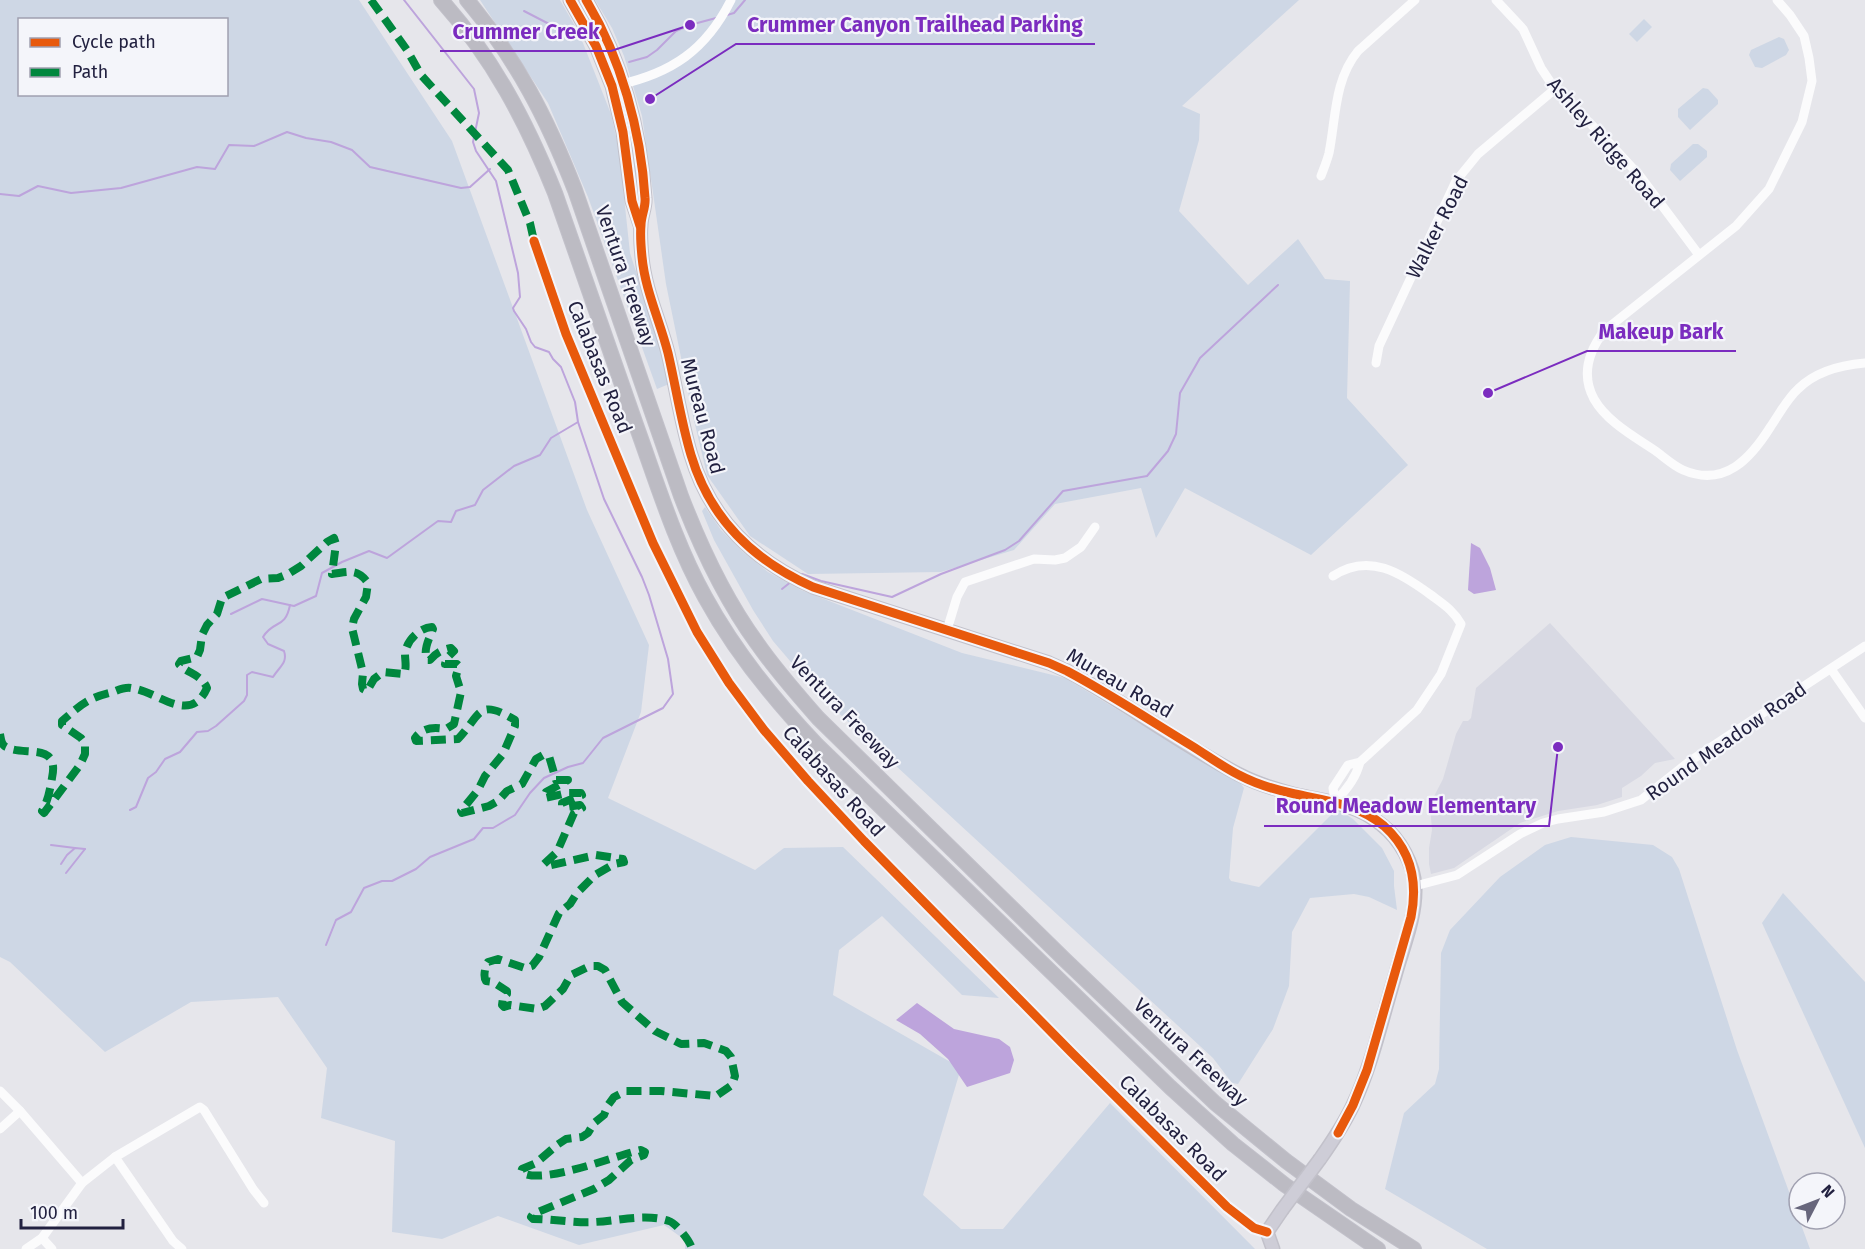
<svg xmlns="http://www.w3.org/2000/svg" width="1865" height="1249" viewBox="0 0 1865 1249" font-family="'Fira Sans',sans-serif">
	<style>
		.built { fill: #d8d9e3 }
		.green { fill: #ced7e5; fill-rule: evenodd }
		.water { fill: #bda4dc }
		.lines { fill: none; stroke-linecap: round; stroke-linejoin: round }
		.stream { stroke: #bda4dc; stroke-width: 2 }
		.major-casing { stroke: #c2c1ca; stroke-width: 15 }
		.highway-casing { stroke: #c2c1ca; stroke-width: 16 }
		.minor { stroke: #fbfbfc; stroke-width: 9 }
		.major { stroke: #cecdd7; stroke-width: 12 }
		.highway { stroke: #bcbbc3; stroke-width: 14 }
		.major-bridge-casing { stroke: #c2c1ca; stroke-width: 15; stroke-linecap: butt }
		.major-bridge { stroke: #cecdd7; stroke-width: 12 }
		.quiet { stroke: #00873e; stroke-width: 8; stroke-dasharray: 15 8; stroke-linecap: butt }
		.cycleway-casing { stroke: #f4f5fa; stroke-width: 13 }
		.cycleway { stroke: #e8590c; stroke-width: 9 }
		.labels { text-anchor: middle; stroke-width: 4.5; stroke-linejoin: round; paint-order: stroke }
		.street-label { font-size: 20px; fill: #222140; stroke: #f4f5fa }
		.leader { fill: none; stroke: #7b2cbf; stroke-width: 2 }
		.callout-dot { fill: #7b2cbf; stroke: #f4f5fa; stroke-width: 2 }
		.callout-label { font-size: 21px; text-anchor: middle; font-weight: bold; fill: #7b2cbf; stroke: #f4f5fa; stroke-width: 4.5; stroke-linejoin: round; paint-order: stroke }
	</style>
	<rect width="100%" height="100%" fill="#e6e6eb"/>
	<!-- built -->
	<path class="built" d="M1550 623 1675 759 1655 763 1641 776 1622 788V797L1597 805 1558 811 1520 823 1454 868 1431 874 1429 864V848L1432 830 1430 804 1443 779 1456 734 1463 721H1468L1471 718 1476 688Z"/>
	<!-- green -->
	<g class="green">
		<path d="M0 0H359L452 141 587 510 649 645 641 712 608 798 755 870 784 848 843 847 999 998 962 995 882 916 839 950 833 995 961 1068 923 1195 961 1229H1003L1110 1103 1255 1249H685V1240L664 1225 579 1245 498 1216 442 1239 392 1232 395 1141 321 1118 327 1068 278 997 191 1002 105 1052 10 962 0 957ZM20 20H226V94H20Z"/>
		<path d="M480 0H560L579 33 611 114 619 150 630 253 654 327 669 384 657 389 588 197 548 103Z"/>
		<path d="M595 0H1299L1182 106 1200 114 1199 140 1179 211 1248 285 1298 239 1325 279 1350 281 1347 398 1408 465 1311 555 1185 488 1156 538 1141 488 1055 504 1014 550 941 572 808 574 750 536 707 475 693 416 666 284 642 116 624 56 612 28Z"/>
		<path d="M1644 19 1652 27 1637 42 1629 34Z"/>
		<path d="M1779 37 1784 39 1789 50 1786 55 1762 68 1755 67 1749 55 1751 50Z"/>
		<path d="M1703 88 1708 89 1718 100V104L1690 130 1678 117V109Z"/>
		<path d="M1693 144H1698L1707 151V157L1680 181 1670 170 1671 164Z"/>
		<path d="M705 507 721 530 743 552 768 572 801 590 962 653 1065 678 1241 784 1244 788 1233 828 1229 878 1231 881 1259 887 1333 813 1342 812 1353 819 1382 848 1394 871V886L1397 910 1369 897 1354 894 1310 898 1292 932 1289 986 1273 1029 1238 1084 1232 1083 1213 1058 819 695 773 641 753 610 714 540 702 511Z"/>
		<path d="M1571 837 1653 845 1672 857 1679 869 1737 1050 1810 1249H1487L1385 1189 1404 1113 1435 1084 1439 1069 1441 953 1450 930 1500 877 1545 845Z"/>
		<path d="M1783 893 1865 982V1148L1762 923Z"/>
	</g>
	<!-- water -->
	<g class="water">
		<path d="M1471 543 1480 548 1490 568 1496 590 1474 594 1468 590Z"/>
		<path d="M917 1003 954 1029 999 1039 1010 1047 1014 1060 1010 1073 967 1087 948 1059 920 1034 896 1020Z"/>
	</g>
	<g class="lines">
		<!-- stream -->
		<g class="stream">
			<path d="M524 11 553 26"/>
			<path d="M727 15 734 13 745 0"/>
			<path d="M629 62 647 57 657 50 676 31 690 25 716 18"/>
			<path d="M0 194 19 196 38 186 71 193 121 188 197 167 215 169 229 145 254 146 287 132 306 138 331 142 352 150 370 167 461 188 470 187 490 169"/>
			<path d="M799 576 802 574 821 581 892 597 941 574 1005 550 1019 541 1063 491 1147 476 1168 451 1176 434 1180 393 1200 358 1278 285"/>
			<path d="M782 589 792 581"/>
			<path d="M231 614 262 599 294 606 316 596 322 573 342 562 369 551 387 558 438 521 451 522 456 511 475 505 483 490 514 466 540 455 551 438 578 422"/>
			<path d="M130 810 136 807 148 778 156 772 165 759 180 752 197 732 208 731 216 726 244 701 247 695V675L252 672 273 677C279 667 288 663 284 651L268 644 263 637C274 619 285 630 290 605"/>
			<path d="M51 845 75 848"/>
			<path d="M61 864 67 855 75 848 85 849"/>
			<path d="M66 873 85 849"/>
			<path d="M326 945 336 920 351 912 364 888 382 881H392L416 869 430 857 474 839 483 828H493L515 815 530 793 544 778 568 767 583 763 603 738 663 708 673 694 668 659 649 595 642 577 604 499 578 422 575 402 561 367 553 359 549 352 535 347 531 342 526 329 514 311 513 308 520 297 518 273 496 181 476 151 473 142 479 113 474 89 404 0"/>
		</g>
		<!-- major casing -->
		<g class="major-casing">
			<g id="major">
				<path d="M570 0 596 46 612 86 623 132 632 201 640 225"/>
				<path d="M586 0C621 58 641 131 645 198 646 207 641 216 641 225 640 235 641 247 642 257 645 290 660 321 668 353 676 387 681 422 691 455 710 519 754 561 813 587L1049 663 1067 671C1125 702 1179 743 1238 774 1255 783 1274 789 1293 794 1326 802 1354 802 1382 825 1400 839 1414 864 1415 887 1416 917 1403 947 1395 976 1382 1018 1372 1065 1353 1105 1344 1124 1332 1142 1320 1159"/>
				<path d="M1273 1249 1267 1232 1282 1210"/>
			</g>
		</g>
		<!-- highway casing -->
		<g class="highway-casing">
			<g id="highway">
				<path d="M441 0C493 58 526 121 555 193 582 270 609 347 636 425 657 483 675 543 705 597 735 652 774 700 817 745L1170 1087 1233 1144 1285 1185 1378 1249"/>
				<path d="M467 0C517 60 547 118 575 190L681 496C701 548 724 598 757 643 775 669 796 693 818 718L1065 960 1215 1103 1286 1161 1351 1209 1414 1249"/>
			</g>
		</g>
		<!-- minor -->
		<g class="minor">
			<path d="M1496 0 1523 29 1541 68 1555 89 1603 136 1640 176 1699 255"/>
			<path d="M1777 0 1790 15 1804 36 1809 58 1812 81 1802 122 1769 189 1736 226 1604 331C1589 351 1581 375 1594 399 1607 422 1635 437 1657 452 1665 458 1674 466 1683 470 1725 488 1751 458 1771 426 1780 413 1787 399 1798 389 1816 371 1841 365 1865 363"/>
			<path d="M618 85C672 73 706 50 731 0"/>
			<path d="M1321 176C1324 168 1327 161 1329 153 1336 118 1334 80 1358 51L1415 0"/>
			<path d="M534 241 566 334 653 543 697 632 729 683 764 730 808 781 864 841 1072 1053 1227 1207 1254 1228 1267 1232"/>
			<path d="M1376 363 1379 346 1456 181 1478 154 1555 89"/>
			<path d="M1333 576C1369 552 1401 573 1431 595 1443 604 1453 610 1461 624L1441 674 1417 710 1360 762 1348 765 1333 788 1335 801"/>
			<path d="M947 630 957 597 965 582 1034 559 1055 560 1065 558 1081 547 1095 527"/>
			<path d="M1831 669 1865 718"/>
			<path d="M1335 801C1347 790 1356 778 1360 762"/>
			<path d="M1415 886 1457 875 1520 834 1543 823 1558 819 1604 812 1641 800 1690 761 1865 646"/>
			<path d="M0 1091 20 1111 82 1183"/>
			<path d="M0 1129 20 1111"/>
			<path d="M115 1157 173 1241 182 1249"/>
			<path d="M42 1238 52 1249"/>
			<path d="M26 1249 42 1238 82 1183 115 1157 200 1107 204 1110 253 1189 264 1203"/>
		</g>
		<!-- major -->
		<use href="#major" class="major"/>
		<!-- highway -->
		<use href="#highway" class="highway"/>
		<!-- major-bridge casing -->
		<g class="major-bridge-casing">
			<path id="major-bridge" d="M1282 1210 1320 1159"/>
		</g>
		<!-- major-bridge -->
		<use href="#major-bridge" class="major-bridge"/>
		<!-- quiet -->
		<g class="quiet">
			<path d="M371 0 407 50 421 75 508 170 530 223 534 241"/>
			<path d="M0 734C1 739 1 745 6 747 24 757 60 741 52 778 50 790 48 801 42 811L44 813 80 765 85 754V743L81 738 62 725V721C81 705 87 698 113 692 118 690 125 687 131 688 158 691 190 726 207 688 201 674 188 674 179 664L181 661 197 657 200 650 202 635 207 625 217 614 222 598 261 579 278 578 288 574 301 566 327 542 334 538 336 544 332 574C349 572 357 568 368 583L366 597 354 619 352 628 363 673 362 684 363 689 367 691 374 679 383 672 404 674C407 667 405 661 405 654 406 641 419 628 432 627L433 629C429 639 423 649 427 660H430C436 653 441 650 451 648L454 651 447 658 445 664H457L459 666 456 676 461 692 454 724 446 729C434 727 423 727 415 738L416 741 458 739C481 715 477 697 515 720V726L503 754 485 776 478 790 461 811 462 813 489 806 498 801 507 791 522 784 536 759 543 755 549 756 556 780H568L546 792 544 797 545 798 567 793H581L582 795 562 803V806L566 807 580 805 582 808 574 813 557 852 544 864 547 866 596 855 623 859 624 862 614 864 595 875 577 893 570 904 559 913 539 957 532 966 525 968 498 959 488 962C485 966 483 977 486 981L493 982 507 991V994L503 998 502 1005 504 1007 510 1005 537 1009 545 1006 563 989 571 975 590 966H598L605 970 622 1002 655 1031 681 1044 704 1043 726 1051 731 1057 735 1076 732 1085 716 1096 661 1091H626L614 1097 608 1105 604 1115 594 1123 588 1133 582 1137 566 1139 557 1145 536 1163 522 1169 521 1172C542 1186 616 1155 641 1150L645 1152 644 1155 631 1160 609 1180 594 1189 533 1214 531 1217 533 1219C553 1219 574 1223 594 1222 618 1221 646 1213 669 1221 676 1223 691 1242 692 1249"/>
		</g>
		<!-- cycleway casing -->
		<g class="cycleway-casing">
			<g id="cycleway">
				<path d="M570 0 596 46 612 86 623 132 632 201 640 226"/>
				<path d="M586 0C621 58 641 131 645 198 646 207 641 216 641 225 640 235 641 247 642 257 645 290 660 321 668 353 676 387 681 422 691 455 710 519 754 561 813 587L1049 663 1067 671C1110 694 1151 721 1192 746 1208 756 1223 767 1239 775 1256 784 1276 790 1295 794 1327 801 1358 804 1384 826 1412 851 1418 882 1411 917L1367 1070 1353 1105 1338 1133"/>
				<path d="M534 241 566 334 653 543 697 632 729 683 764 730 808 781 864 841 1072 1053 1227 1207 1254 1228 1267 1232"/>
			</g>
		</g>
		<!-- cycleway -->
		<use href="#cycleway" class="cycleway"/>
	</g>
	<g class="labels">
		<!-- street labels -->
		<g class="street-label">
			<text transform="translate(1606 143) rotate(49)" y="7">Ashley Ridge Road</text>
			<text transform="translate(1437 227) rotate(-63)" y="7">Walker Road</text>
			<text transform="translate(626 276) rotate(71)" y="7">Ventura Freeway</text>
			<text transform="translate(600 367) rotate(68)" y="7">Calabasas Road</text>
			<text transform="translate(703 416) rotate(75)" y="7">Mureau Road</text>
			<text transform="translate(1120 683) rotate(30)" y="7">Mureau Road</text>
			<text transform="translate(845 712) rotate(46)" y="7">Ventura Freeway</text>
			<text transform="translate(1726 741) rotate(-35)" y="7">Round Meadow Road</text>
			<text transform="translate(834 781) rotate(48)" y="7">Calabasas Road</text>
			<text transform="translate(1191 1052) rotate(43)" y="7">Ventura Freeway</text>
			<text transform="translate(1173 1128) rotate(45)" y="7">Calabasas Road</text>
		</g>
	</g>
	<!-- callouts -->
	<path class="leader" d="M650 99L736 44H1095M690 25L611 51H440M1488 393L1587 351H1736M1558 747L1549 826H1264"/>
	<g class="callout-dot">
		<circle cx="650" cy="99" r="6"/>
		<circle cx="690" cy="25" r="6"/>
		<circle cx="1488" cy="393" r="6"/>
		<circle cx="1558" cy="747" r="6"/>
	</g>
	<g class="callout-label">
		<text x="915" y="32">Crummer Canyon Trailhead Parking</text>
		<text x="526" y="39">Crummer Creek</text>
		<text x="1661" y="339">Makeup Bark</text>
		<text x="1406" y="813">Round Meadow Elementary</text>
	</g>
	<!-- legend -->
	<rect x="18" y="18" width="210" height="78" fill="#f4f5fa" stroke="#a0a0b0" stroke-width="1.5"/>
	<rect x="30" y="38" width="30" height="9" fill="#e8590c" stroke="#a0a0b0" stroke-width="1.5"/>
	<text x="72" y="48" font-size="18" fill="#222140">Cycle path</text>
	<rect x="30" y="68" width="30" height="9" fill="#00873e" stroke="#a0a0b0" stroke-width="1.5"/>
	<text x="72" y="78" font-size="18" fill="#222140">Path</text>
	<!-- north arrow -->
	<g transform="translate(1817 1201) rotate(48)"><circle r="28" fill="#f4f5fa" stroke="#a0a0b0" stroke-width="1.5"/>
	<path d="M0-4.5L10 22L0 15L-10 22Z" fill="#67667c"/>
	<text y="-9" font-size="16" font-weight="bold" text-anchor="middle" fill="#222140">N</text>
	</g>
	<!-- scale -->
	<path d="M21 1219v9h102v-9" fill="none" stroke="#222140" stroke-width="3"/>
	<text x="30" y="1219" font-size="18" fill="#222140" stroke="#f4f5fa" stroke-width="4.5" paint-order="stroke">100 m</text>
</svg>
